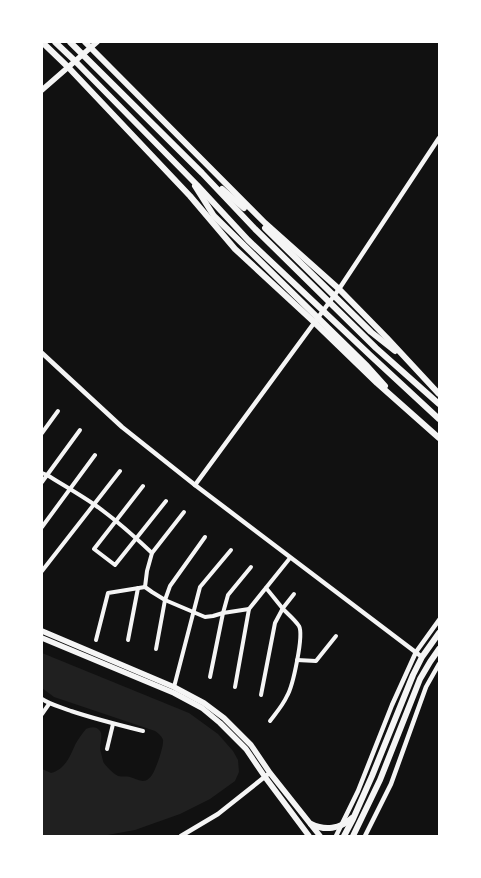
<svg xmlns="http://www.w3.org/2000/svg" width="481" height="878" viewBox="0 0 481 878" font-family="'Archivo Narrow',sans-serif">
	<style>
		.green { fill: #202020 }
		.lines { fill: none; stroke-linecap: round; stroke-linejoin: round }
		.minor { stroke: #f5f5f5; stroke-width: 4 }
		.tertiary { stroke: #f5f5f5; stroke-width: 4.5 }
		.secondary { stroke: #f5f5f5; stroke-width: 5.5 }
		.primary { stroke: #f5f5f5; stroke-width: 6 }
		.trunk { stroke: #f5f5f5; stroke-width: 6 }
	</style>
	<rect width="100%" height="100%" fill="#111"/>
	<!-- green -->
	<path class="green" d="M42 653 189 713 218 734 233 751 238 760 239 772 235 781 210 799 180 814 135 830 102 836H42V769L51 773C65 769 70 757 75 745 78 739 82 734 86 729 91 727 96 726 100 731 103 735 100 743 100 749 101 753 102 757 103 761 104 765 114 774 118 776 122 777 127 776 130 777 139 780 145 785 152 775 156 769 164 746 163 740 162 736 158 733 155 731L54 697 42 688Z"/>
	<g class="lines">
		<!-- minor -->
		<g class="minor">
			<path d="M42 433 58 411"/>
			<path d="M42 473 47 475C63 485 79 494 95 505 115 519 134 536 152 553"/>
			<path d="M42 482 80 430"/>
			<path d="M143 486 94 549 115 565 166 501"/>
			<path d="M184 512 152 553 147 571 145 587 152 592 165 600 205 617 213 616 223 613 249 609"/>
			<path d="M42 527 95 455"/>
			<path d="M42 571 120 471"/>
			<path d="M266 588C272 595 278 603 284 610 289 615 295 620 299 626 304 635 293 686 287 696 283 705 276 713 270 721"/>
			<path d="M96 640 108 593 145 587"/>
			<path d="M128 640 138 588"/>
			<path d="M156 649 165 600 170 586 205 537"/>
			<path d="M297 660 316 661 336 636"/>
			<path d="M210 677 223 613 228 595 251 567"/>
			<path d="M174 687 200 587 231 550"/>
			<path d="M235 687 249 609 290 558"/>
			<path d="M261 695 275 623 283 608 294 594"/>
			<path d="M42 699C51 705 61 707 71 711 95 719 119 725 143 731"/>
			<path d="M42 714 49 704"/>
			<path d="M107 749 113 724"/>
		</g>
		<!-- tertiary -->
		<g class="tertiary">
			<path d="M42 353 122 427 195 485 422 657"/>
			<path d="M195 485 339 289 439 138"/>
			<path d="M181 836 218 814 267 775"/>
			<path d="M336 836 358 791 392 705 416 652 439 620"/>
			<path d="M365 836 391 784 426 687 439 664"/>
		</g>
		<!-- secondary -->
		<g class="secondary">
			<path d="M42 90 97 42"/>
			<path d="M42 631 101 656 174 687 204 703 224 718 251 745 270 773 320 836"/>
			<path d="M42 638 174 693 202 708 220 723 246 749 265 777 309 836"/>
		</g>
		<!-- primary -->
		<g class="primary">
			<path d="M311 824C325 831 340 829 352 818"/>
			<path d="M344 836 353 819 372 776 413 675 422 657 439 633"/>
			<path d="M353 836 380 780 420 679 430 662 439 649"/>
		</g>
		<!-- trunk -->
		<g class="trunk">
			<path d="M42 42 68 67 190 196 235 249 314 322 377 383 439 438"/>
			<path d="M55 42 75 61 197 185 248 240 371 356 439 419"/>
			<path d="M70 42 202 173 255 229 376 348 439 404"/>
			<path d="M85 42 265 223 339 289 387 338 439 394"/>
			<path d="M195 186 214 216 367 366 385 386"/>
			<path d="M222 189 244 208"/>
			<path d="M265 228 371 332 395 351"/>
		</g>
	</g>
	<!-- border -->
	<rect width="481" height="878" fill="none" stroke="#ffffff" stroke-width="86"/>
</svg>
